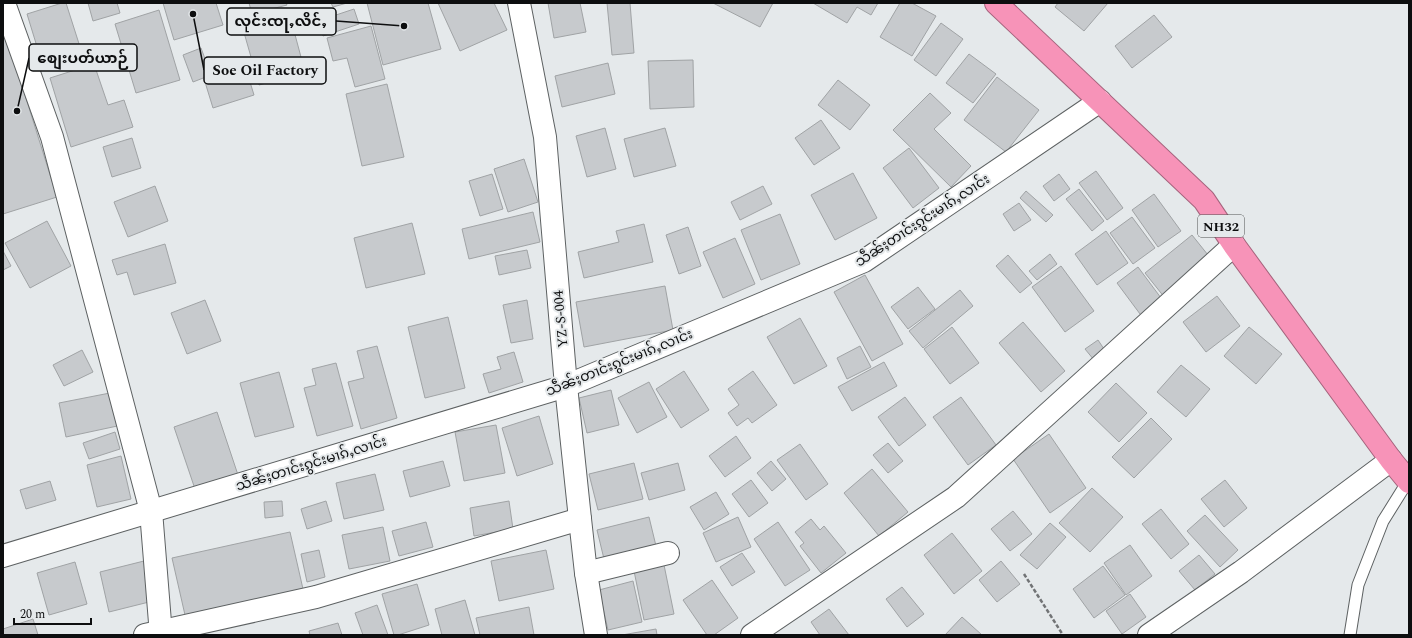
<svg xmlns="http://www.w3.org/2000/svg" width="1412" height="638" viewBox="0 0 1412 638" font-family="Spectral,'Noto Sans Myanmar',serif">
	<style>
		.building { fill: #c7cacd; stroke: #a0a3a5 }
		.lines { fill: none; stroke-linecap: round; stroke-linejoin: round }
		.lane-casing { stroke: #5d6162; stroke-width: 13 }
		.street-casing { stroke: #5d6162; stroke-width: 24 }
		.highway-casing { stroke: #a5647d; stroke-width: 24 }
		.path { stroke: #717375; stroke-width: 2.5; stroke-dasharray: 4 2; stroke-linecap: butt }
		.lane { stroke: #fff; stroke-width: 11 }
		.street { stroke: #fff; stroke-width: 22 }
		.highway { stroke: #f793b8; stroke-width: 22 }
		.labels { text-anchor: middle; stroke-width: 4; stroke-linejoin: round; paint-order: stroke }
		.shield { fill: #e5e9eb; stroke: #4e5051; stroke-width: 1 }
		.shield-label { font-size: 13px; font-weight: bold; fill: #0d0e0f }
		.street-label { font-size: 14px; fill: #0d0e0f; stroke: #e5e9eb }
		.leader { fill: none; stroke: #0d0e0f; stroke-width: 1.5 }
		.callout-dot { fill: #0d0e0f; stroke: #e5e9eb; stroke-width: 1.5 }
		.callout { fill: #e5e9eb; stroke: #0d0e0f; stroke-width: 1.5 }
		.callout-label { font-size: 15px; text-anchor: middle; font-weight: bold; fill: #0d0e0f }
	</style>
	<rect width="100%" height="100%" fill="#e5e9eb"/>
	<!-- building -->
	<g class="building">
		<path d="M62 3H66L81 50 42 63 27 14Z"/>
		<path d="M88 3H117L120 13 93 21Z"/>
		<path d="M163 3H216L223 25 174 40Z"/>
		<path d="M249 3H286L287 5 252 14Z"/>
		<path d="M331 3H347L333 7Z"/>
		<path d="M367 3H428L441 49 383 65Z"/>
		<path d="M438 3H494L507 30 460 51Z"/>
		<path d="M548 3H580L586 32 554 38Z"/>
		<path d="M607 3H630L634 53 612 55Z"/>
		<path d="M713 3H773L760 27Z"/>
		<path d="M813 3H878L871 15 857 7 847 23Z"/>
		<path d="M900 3H912L936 16 912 56 880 37Z"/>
		<path d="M1058 3H1108L1084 31 1055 7Z"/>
		<path d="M354 9 359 24 323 36 318 21Z"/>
		<path d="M159 10 180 80 136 93 115 24Z"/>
		<path d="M1154 15 1172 37 1132 68 1115 46Z"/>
		<path d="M290 16 305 72 259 85 243 29Z"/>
		<path d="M941 23 963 39 936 76 914 60Z"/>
		<path d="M3 25 57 197 3 214Z"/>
		<path d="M371 26 385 79 355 87 347 58 333 61 327 38Z"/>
		<path d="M201 48 211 75 193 82 183 55Z"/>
		<path d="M969 54 996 74 973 103 946 83Z"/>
		<path d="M693 60 694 107 650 109 648 61Z"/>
		<path d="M608 63 615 94 562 107 555 76Z"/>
		<path d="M94 64 108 105 124 100 133 127 71 147 50 78Z"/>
		<path d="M246 69 254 95 213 108 205 82Z"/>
		<path d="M997 77 1039 110 1006 152 964 120Z"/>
		<path d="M838 80 870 105 850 130 818 105Z"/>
		<path d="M387 84 404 157 362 166 346 94Z"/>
		<path d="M930 93 951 113 934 129 971 166 951 187 893 130Z"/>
		<path d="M821 120 840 148 814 165 795 138Z"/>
		<path d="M605 128 616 169 587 177 576 136Z"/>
		<path d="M665 128 676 166 634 177 624 139Z"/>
		<path d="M132 138 141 168 112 177 103 147Z"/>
		<path d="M909 148 939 188 913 208 883 168Z"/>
		<path d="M524 159 538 202 508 212 494 169Z"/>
		<path d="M1096 171 1123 208 1107 220 1079 183Z"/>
		<path d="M853 173 877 218 835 240 811 195Z"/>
		<path d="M492 174 503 209 480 216 469 181Z"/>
		<path d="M1059 174 1070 189 1054 201 1043 186Z"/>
		<path d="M155 186 168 221 128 237 114 202Z"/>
		<path d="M763 186 772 204 740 220 731 202Z"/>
		<path d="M1079 189 1104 221 1092 231 1066 199Z"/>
		<path d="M1026 191 1053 215 1046 222 1020 198Z"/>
		<path d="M1154 194 1181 231 1158 247 1132 210Z"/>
		<path d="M1019 203 1031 220 1014 231 1003 214Z"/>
		<path d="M533 212 540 242 469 259 462 229Z"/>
		<path d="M780 214 800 264 761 280 741 230Z"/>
		<path d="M1132 217 1155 248 1133 264 1110 233Z"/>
		<path d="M47 221 71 266 30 288 5 243Z"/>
		<path d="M412 223 425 274 366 288 354 238Z"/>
		<path d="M644 224 653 262 584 278 578 252 619 242 616 231Z"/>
		<path d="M688 227 701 266 679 274 666 235Z"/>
		<path d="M1106 231 1128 263 1097 285 1075 254Z"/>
		<path d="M1192 235 1212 260 1165 298 1145 273Z"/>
		<path d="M735 238 755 284 723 298 703 252Z"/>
		<path d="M165 244 176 283 134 295 127 272 117 275 112 260Z"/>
		<path d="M527 250 531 268 499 275 495 256Z"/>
		<path d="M3 251 11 266 3 270Z"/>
		<path d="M1050 254 1057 264 1037 280 1029 271Z"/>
		<path d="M1008 255 1032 283 1020 293 996 266Z"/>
		<path d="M1061 266 1094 311 1065 332 1032 287Z"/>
		<path d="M1138 267 1164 302 1143 318 1117 283Z"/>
		<path d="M865 275 903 344 872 361 834 292Z"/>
		<path d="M665 286 673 330 584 347 576 302Z"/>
		<path d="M918 287 935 309 908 329 891 307Z"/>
		<path d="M960 290 973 306 923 348 909 331Z"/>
		<path d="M1217 296 1240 326 1206 352 1183 322Z"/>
		<path d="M205 300 221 341 187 354 171 313Z"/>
		<path d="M527 300 533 339 511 343 503 305Z"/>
		<path d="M448 317 465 388 425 398 408 327Z"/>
		<path d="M800 318 827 366 794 384 767 337Z"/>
		<path d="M1023 322 1065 371 1041 392 999 343Z"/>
		<path d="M952 327 979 363 950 384 924 349Z"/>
		<path d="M1249 327 1282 354 1256 384 1224 356Z"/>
		<path d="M1098 340 1106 352 1094 360 1085 349Z"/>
		<path d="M377 346 397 418 361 429 348 382 364 378 357 351Z"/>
		<path d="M860 346 871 367 847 379 837 358Z"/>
		<path d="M82 350 93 372 64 386 53 365Z"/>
		<path d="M514 352 523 382 489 393 483 374 501 369 497 357Z"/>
		<path d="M884 362 897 386 852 411 838 387Z"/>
		<path d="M336 363 353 426 317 436 304 388 316 385 312 369Z"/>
		<path d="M1181 365 1210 389 1186 417 1157 392Z"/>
		<path d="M684 371 709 410 681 428 656 389Z"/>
		<path d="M753 371 777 405 752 423 748 418 737 426 728 413 739 405 728 389Z"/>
		<path d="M279 372 294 427 255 437 240 383Z"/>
		<path d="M649 382 667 417 637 433 618 398Z"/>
		<path d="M1116 383 1147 413 1119 442 1088 412Z"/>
		<path d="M611 390 619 425 587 433 579 398Z"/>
		<path d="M115 392 122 425 66 437 59 403Z"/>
		<path d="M905 397 926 425 899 446 878 417Z"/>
		<path d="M961 397 996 445 968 465 933 417Z"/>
		<path d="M217 412 238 475 195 489 174 427Z"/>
		<path d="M539 416 553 464 517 476 502 428Z"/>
		<path d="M1151 418 1172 439 1134 478 1112 457Z"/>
		<path d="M496 425 505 473 464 481 455 432Z"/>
		<path d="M115 432 120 449 89 459 83 443Z"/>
		<path d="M1049 434 1086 488 1050 513 1013 459Z"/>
		<path d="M736 436 751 458 725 477 709 456Z"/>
		<path d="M888 443 903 461 888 473 873 455Z"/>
		<path d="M800 444 828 484 806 500 777 460Z"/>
		<path d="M121 456 131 499 97 507 87 465Z"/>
		<path d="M443 461 450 486 410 497 403 471Z"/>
		<path d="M771 461 786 479 772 491 757 473Z"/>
		<path d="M634 463 643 499 598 510 589 474Z"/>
		<path d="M678 463 685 490 649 500 641 473Z"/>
		<path d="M872 469 908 512 879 536 844 493Z"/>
		<path d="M375 474 384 510 344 519 336 483Z"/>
		<path d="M751 480 768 503 749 517 732 494Z"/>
		<path d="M1225 480 1247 508 1224 527 1201 499Z"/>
		<path d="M50 481 56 500 26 509 20 490Z"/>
		<path d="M1092 488 1123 517 1090 552 1059 523Z"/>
		<path d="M716 492 729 514 704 530 690 507Z"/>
		<path d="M282 501 283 516 265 518 264 502Z"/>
		<path d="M326 501 332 521 307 529 301 509Z"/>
		<path d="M509 501 513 529 474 536 470 508Z"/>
		<path d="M1161 509 1189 544 1171 559 1142 524Z"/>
		<path d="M1013 511 1032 534 1010 551 991 529Z"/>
		<path d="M1205 515 1238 550 1220 567 1187 531Z"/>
		<path d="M649 517 656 546 604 559 597 530Z"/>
		<path d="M738 517 751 547 716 562 703 533Z"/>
		<path d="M811 519 820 530 824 526 846 553 821 573 800 546 804 543 795 532Z"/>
		<path d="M426 522 433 547 399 556 392 531Z"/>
		<path d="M778 522 810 570 785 586 754 539Z"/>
		<path d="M1050 523 1066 537 1037 569 1020 555Z"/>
		<path d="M383 527 390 561 349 569 342 535Z"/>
		<path d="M290 532 303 589 185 615 172 558Z"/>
		<path d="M952 533 982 571 954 594 924 555Z"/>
		<path d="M1130 545 1152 576 1126 595 1104 563Z"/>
		<path d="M319 550 325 577 307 582 301 554Z"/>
		<path d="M546 550 554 589 499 601 491 561Z"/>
		<path d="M742 553 755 572 732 586 720 567Z"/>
		<path d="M1199 555 1215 574 1195 590 1179 571Z"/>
		<path d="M663 560 674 614 644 620 633 566Z"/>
		<path d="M144 561 153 601 109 612 100 572Z"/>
		<path d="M1001 561 1020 584 997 602 979 580Z"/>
		<path d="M75 562 87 604 49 615 37 573Z"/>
		<path d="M1103 566 1125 595 1094 618 1073 589Z"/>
		<path d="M712 580 738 618 714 635H707L683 600Z"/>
		<path d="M633 581 642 622 608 630 599 590Z"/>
		<path d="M417 584 429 625 398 635H394L382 594Z"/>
		<path d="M902 587 924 614 907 627 886 599Z"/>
		<path d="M1130 594 1146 617 1122 634 1106 611Z"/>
		<path d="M465 600 475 635H442L435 609Z"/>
		<path d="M377 605 388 635H363L355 613Z"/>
		<path d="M529 607 534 635H480L476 618Z"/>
		<path d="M829 609 849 635H820L811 622Z"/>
		<path d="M962 617 982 635H945Z"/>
		<path d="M33 619 38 635H3V629Z"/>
		<path d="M338 623 342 635H310L309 631Z"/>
		<path d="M656 629 657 635H622Z"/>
	</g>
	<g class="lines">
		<!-- lane casing -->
		<g class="lane-casing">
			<path id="lane" d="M1350 635 1358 585 1383 521 1408 481"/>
		</g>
		<!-- street casing -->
		<g class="street-casing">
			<g id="street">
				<path d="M4 3 52 137 151 511 161 635"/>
				<path d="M519 3 545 137 566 386 580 519 586 573 596 635"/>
				<path d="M3 556 566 386 864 261 1100 101"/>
				<path d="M586 573 668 553"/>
				<path d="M145 635 316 597 580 519"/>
				<path d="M752 635 956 497 1234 245"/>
				<path d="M1149 635 1241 572 1391 460"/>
			</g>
		</g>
		<!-- highway casing -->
		<g class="highway-casing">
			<path id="highway" d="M996 3 1204 200 1234 245 1391 460 1409 482"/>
		</g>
		<!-- path -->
		<path class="path" d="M1024 574 1063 635"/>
		<!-- lane -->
		<use href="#lane" class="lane"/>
		<!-- street -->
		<use href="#street" class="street"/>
		<!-- highway -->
		<use href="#highway" class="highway"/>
	</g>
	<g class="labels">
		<!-- shield labels -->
		<rect class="shield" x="1198" y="215" width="46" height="22" rx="3"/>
		<g class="shield-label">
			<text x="1221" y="231">NH32</text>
		</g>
		<!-- street labels -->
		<g class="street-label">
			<text transform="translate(922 220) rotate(-33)" y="5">သဵၼ်ႈတၢင်းၵွင်းမၢၵ်ႇလၢင်း</text>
			<text transform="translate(560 319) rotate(-95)" y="5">YZ-S-004</text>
			<text transform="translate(619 362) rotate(-22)" y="5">သဵၼ်ႈတၢင်းၵွင်းမၢၵ်ႇလၢင်း</text>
			<text transform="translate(311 463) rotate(-17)" y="5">သဵၼ်ႈတၢင်းၵွင်းမၢၵ်ႇလၢင်း</text>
		</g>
	</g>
	<!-- callouts -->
	<path class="leader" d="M404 26L336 21M17 111L29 58M193 14L204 70"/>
	<g class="callout-dot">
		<circle cx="404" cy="26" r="4"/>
		<circle cx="17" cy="111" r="4"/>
		<circle cx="193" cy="14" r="4"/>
	</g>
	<g class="callout">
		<rect x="227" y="8" width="109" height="27" rx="4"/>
		<rect x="29" y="44" width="108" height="27" rx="4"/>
		<rect x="204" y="57" width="122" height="27" rx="4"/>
	</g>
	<g class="callout-label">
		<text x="281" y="26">လုင်းၸႃႇလိင်ႇ</text>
		<text x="83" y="63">စျေးပတ်ယာဉ်</text>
		<text x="265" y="75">Soe Oil Factory</text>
	</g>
	<!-- border -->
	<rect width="1412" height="638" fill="none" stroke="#0d0e0f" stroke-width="8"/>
	<!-- scale -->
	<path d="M14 618v6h77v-6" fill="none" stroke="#0d0e0f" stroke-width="2"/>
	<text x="20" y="618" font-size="12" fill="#0d0e0f" stroke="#e5e9eb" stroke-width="3" paint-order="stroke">20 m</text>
</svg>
